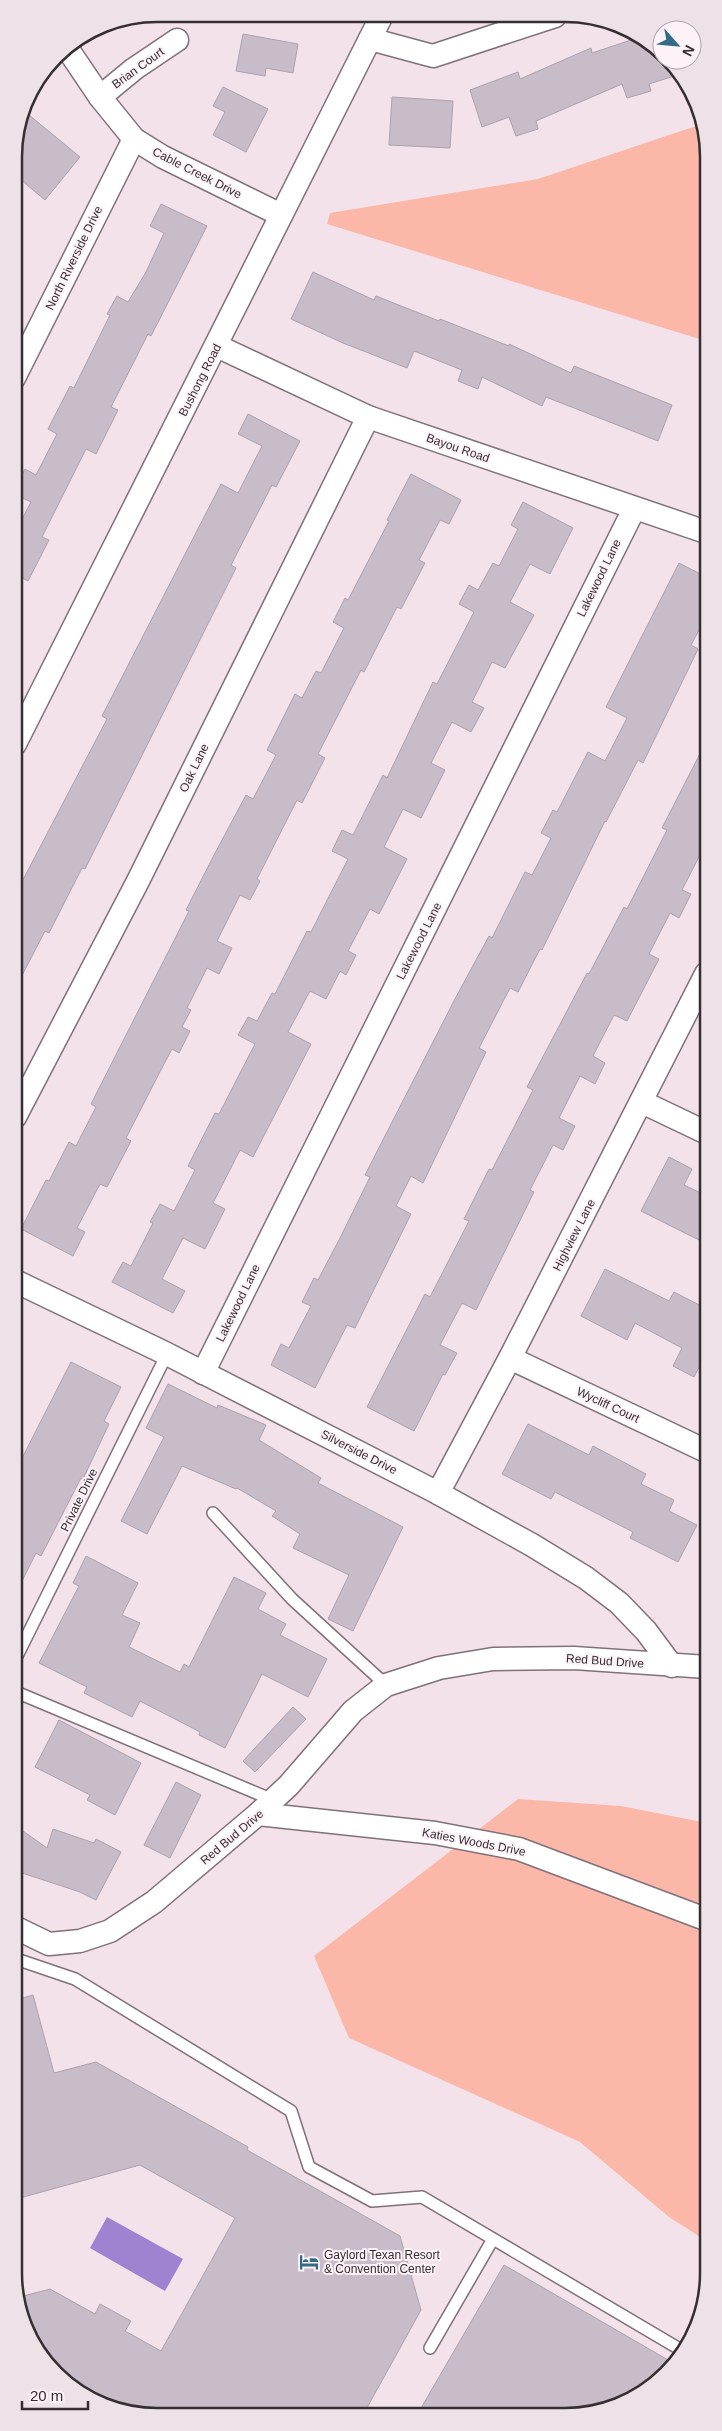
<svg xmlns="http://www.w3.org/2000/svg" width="722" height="2431" viewBox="0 0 722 2431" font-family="Helvetica,sans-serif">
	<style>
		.green { fill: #fbb8a8 }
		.water { fill: #9f82d0 }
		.building { fill: #c8bcc9; stroke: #ada1ae }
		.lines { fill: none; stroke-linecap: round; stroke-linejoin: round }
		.service-casing { stroke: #807078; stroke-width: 14 }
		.minor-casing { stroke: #807078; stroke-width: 25 }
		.service { stroke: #fff; stroke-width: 11 }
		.minor { stroke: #fff; stroke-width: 22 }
		.labels { text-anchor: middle; stroke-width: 4; stroke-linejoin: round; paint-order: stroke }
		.street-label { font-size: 12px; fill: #352f32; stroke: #fdf2f7 }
		.poi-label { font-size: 12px; fill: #352f32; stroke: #fdf2f7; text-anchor: start }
		.rim { fill: none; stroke: #352f32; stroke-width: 2.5 }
	</style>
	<rect width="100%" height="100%" fill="#f4e2eb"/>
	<!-- green -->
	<g class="green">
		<path d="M702 124 706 130V341L327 224 330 213 538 179Z"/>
		<path d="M518 1799 621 1806 707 1823 708 2242 669 2217 580 2142 349 2038 314 1956Z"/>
	</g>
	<!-- water -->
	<path class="water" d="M107 2217 183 2259 165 2291 90 2248Z"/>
	<!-- building -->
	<g class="building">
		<path d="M243 34 298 44 293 73 266 68 265 76 236 71Z"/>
		<path d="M634 39 662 54V60H668L674 76 649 84 651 91 627 98 622 84 536 121 538 129 516 136 509 117 482 127 470 90 518 72 520 79 591 48 592 53Z"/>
		<path d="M223 87 268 109 246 152 213 135 225 112 213 106Z"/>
		<path d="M392 97 453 101 450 148 389 145Z"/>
		<path d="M23 110 80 157 45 200 14 174V149Z"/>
		<path d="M161 204 207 226 151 336 148 334 111 407 118 410 96 454 86 449 42 537 49 540 28 581 15 574 14 534 31 502 14 494V491L25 469 36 475 57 434 48 429 70 386 74 388 110 315 107 314 117 296 128 302 146 272 164 233 150 226Z"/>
		<path d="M313 272 374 300 376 296 439 321 440 319 509 346V344L571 373 574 366 672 405 658 441 546 397 542 406 482 377 478 389 458 381 462 370 414 351 407 368 343 343 291 319Z"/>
		<path d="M248 414 300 441 276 487 272 485 231 565 236 568 85 869 82 868 49 933 45 931 15 989V895L107 719 102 716 221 484 238 493 262 446 238 434Z"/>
		<path d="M411 474 461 500 449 524 440 520 419 560 425 563 401 609 397 607 364 672 361 670 318 754 325 758 302 803 297 800 257 879 260 881 250 900 240 895 217 941 232 948 219 974 207 968 187 1008 191 1010 182 1027 190 1031 179 1053 172 1049 164 1064 126 1138 131 1141 107 1187 100 1184 77 1228 85 1232 73 1256 21 1229 46 1180 49 1181 69 1142 76 1146 96 1107 91 1104 189 911 186 910 213 857 246 795 253 799 276 755 267 750 295 694 302 698 316 671 321 673 344 628 333 622 345 598 348 600 389 521 387 520Z"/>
		<path d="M523 502 573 528 550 574 530 564 510 602 534 615 505 668 492 662 472 702 484 708 471 732 452 722 431 763 445 770 421 818 403 809 384 847 407 859 379 914 370 909 348 951 356 955 346 975 340 971 326 999 310 991 288 1032 311 1044 253 1157 240 1150 213 1203 225 1209 205 1249 183 1238 162 1279 185 1291 173 1313 112 1282 123 1262 131 1266 153 1223 150 1222 160 1204 174 1211 195 1170 188 1166 215 1113 219 1114 255 1044 238 1035 248 1017 257 1021 272 993 275 994 307 931 311 932 348 859 332 851 342 830 353 835 383 775 387 778 433 682 437 684 474 612 459 604 469 585 478 590 493 563 499 566 518 529 511 525Z"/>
		<path d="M679 563 706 577V617L691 645 698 649 643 763 638 760 606 822 605 821 542 950 540 949 518 992 510 988 479 1048 486 1052 423 1183 411 1176 396 1206 411 1214 355 1328 347 1325 315 1388 271 1365 281 1344 289 1348 311 1306 302 1302 314 1278 318 1280 340 1238 370 1177 365 1175 456 997 489 936 492 938 525 872 532 875 551 838 541 833 553 810 557 812 588 752 605 761 627 718 606 707Z"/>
		<path d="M706 742V843L682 890 691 894 679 918 670 913 649 954 659 959 627 1021 614 1015 593 1056 605 1063 595 1084 580 1076 559 1118 575 1126 563 1150 553 1145 530 1190 534 1192 476 1310 462 1303 440 1345 457 1353 445 1375 443 1374 414 1431 367 1407 425 1294 430 1297 469 1221 464 1219 489 1169 492 1170 533 1090 527 1087 587 973 589 974 624 907 627 909 667 830 662 828Z"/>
		<path d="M669 1157 692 1169 684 1185 707 1196V1244L641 1211Z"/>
		<path d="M605 1269 669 1301 674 1292 707 1309V1352L694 1377 673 1366 682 1348 635 1323 627 1340 581 1316Z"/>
		<path d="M71 1362 121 1387 104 1421 109 1424 83 1479 81 1478 41 1556 36 1553 16 1593V1470Z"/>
		<path d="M168 1384 217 1408 218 1405 266 1425 259 1440 321 1478 318 1483 403 1527 353 1631 328 1619 349 1575 293 1548 300 1534 272 1516 276 1511 237 1488 236 1489 182 1466 147 1534 121 1521 164 1437 146 1428Z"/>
		<path d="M528 1424 589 1455 593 1446 646 1474 641 1484 674 1500 669 1511 697 1525 678 1562 630 1538 633 1532 555 1492 551 1499 502 1474Z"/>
		<path d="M86 1556 138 1583 122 1615 140 1623 129 1647 180 1672 184 1664 189 1667 234 1577 266 1593 258 1609 286 1624 280 1635 327 1659 308 1697 262 1674 225 1748 199 1735 200 1732 140 1701 132 1717 84 1693 87 1687 39 1663 79 1586 73 1583Z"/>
		<path d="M293 1707 306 1719 255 1772 243 1761Z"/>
		<path d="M59 1720 141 1763 115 1815 87 1800 90 1795 35 1767Z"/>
		<path d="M176 1782 201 1795 170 1858 144 1845Z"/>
		<path d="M16 1826 47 1848 53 1829 94 1843 96 1839 121 1852 96 1900 80 1892 16 1871Z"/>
		<path d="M33 1995 54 2073 96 2062 248 2147 247 2150 400 2236 421 2310 363 2415H130L56 2375 16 2298 50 2289 95 2314 100 2304 131 2321 125 2331 161 2351 235 2218 140 2165 16 2199V2000Z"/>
		<path d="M504 2265 675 2364 636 2398 592 2415H417Z"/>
	</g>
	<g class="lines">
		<!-- service casing -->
		<g class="service-casing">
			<g id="service">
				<path d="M213 1513 292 1599 386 1685"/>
				<path d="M16 1658 167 1354"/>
				<path d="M16 1692 273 1800"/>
				<path d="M16 1959 75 1979 291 2111 309 2167 372 2201 422 2197 683 2351"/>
				<path d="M430 2348 493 2239"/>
			</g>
		</g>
		<!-- minor casing -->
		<g class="minor-casing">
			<g id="minor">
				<path d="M370 39 433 56 555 16"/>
				<path d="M67 48 100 97 134 139 163 157 281 215"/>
				<path d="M100 97 134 69 177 40"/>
				<path d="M217 346 368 417 706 532"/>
				<path d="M14 378 134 139"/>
				<path d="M15 744 382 15"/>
				<path d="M642 1102 707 1133"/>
				<path d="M15 1117 138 881 368 417"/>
				<path d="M15 1281 167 1354 438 1493 532 1545 586 1578 619 1603 646 1631 672 1666"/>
				<path d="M510 1358 706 1451"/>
				<path d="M203 1373 634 509"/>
				<path d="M438 1493 510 1358 706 974"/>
				<path d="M258 1814 435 1833 519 1849 708 1920"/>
				<path d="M16 1928 49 1944 80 1941 110 1931 154 1902 258 1814 289 1785 353 1711 386 1685 439 1668 493 1659 574 1658 707 1667"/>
			</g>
		</g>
		<!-- service -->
		<use href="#service" class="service"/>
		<!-- minor -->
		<use href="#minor" class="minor"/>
	</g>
	<!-- icons -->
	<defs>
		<g id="hotel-bare" transform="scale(1.5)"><path d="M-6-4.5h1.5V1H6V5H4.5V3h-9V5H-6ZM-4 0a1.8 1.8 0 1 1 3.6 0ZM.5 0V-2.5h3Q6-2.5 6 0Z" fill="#336a85" stroke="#fdf2f7" stroke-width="2.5" paint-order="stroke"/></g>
	</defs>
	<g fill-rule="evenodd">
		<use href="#hotel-bare" x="309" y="2262"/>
	</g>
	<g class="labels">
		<!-- street labels -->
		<g class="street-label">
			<text transform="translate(138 68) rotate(-36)" y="4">Brian Court</text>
			<text transform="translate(197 173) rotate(27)" y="4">Cable Creek Drive</text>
			<text transform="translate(74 258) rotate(-64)" y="4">North Riverside Drive</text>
			<text transform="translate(200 380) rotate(-63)" y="4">Bushong Road</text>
			<text transform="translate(458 448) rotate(19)" y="4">Bayou Road</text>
			<text transform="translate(599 578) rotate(-64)" y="4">Lakewood Lane</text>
			<text transform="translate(194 768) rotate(-64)" y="4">Oak Lane</text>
			<text transform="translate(419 941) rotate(-63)" y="4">Lakewood Lane</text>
			<text transform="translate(574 1235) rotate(-63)" y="4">Highview Lane</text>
			<text transform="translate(238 1303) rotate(-64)" y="4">Lakewood Lane</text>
			<text transform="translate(608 1405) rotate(25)" y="4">Wycliff Court</text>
			<text transform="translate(359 1452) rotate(27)" y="4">Silverside Drive</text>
			<text transform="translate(79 1500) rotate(-64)" y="4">Private Drive</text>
			<text transform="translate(605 1661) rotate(4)" y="4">Red Bud Drive</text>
			<text transform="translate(232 1837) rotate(-40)" y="4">Red Bud Drive</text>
			<text transform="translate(474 1842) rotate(11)" y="4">Katies Woods Drive</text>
		</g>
		<!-- poi labels -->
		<g class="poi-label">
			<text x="324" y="2259">Gaylord Texan Resort<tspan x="324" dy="14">&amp; Convention Center</tspan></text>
		</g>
	</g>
	<!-- crop -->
	<path d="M0 0H722V2431H0ZM157 22H565A135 135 0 0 1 700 157V2273A135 135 0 0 1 565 2408H157A135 135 0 0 1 22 2273V157A135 135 0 0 1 157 22Z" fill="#ede2e7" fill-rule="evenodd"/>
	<path class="rim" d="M157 22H565A135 135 0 0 1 700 157V2273A135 135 0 0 1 565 2408H157A135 135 0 0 1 22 2273V157A135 135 0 0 1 157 22Z"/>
	<!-- north arrow -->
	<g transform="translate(677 45) rotate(117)"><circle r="24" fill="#fdf2f7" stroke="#ada4a8"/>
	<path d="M0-4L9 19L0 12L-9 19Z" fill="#336a85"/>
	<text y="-8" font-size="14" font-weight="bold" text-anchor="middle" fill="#352f32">N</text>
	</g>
	<!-- scale -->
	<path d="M22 2401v8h66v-8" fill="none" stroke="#352f32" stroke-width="2.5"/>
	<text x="30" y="2401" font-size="15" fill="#352f32" stroke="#fdf2f7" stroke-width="4" paint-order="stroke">20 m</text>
</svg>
